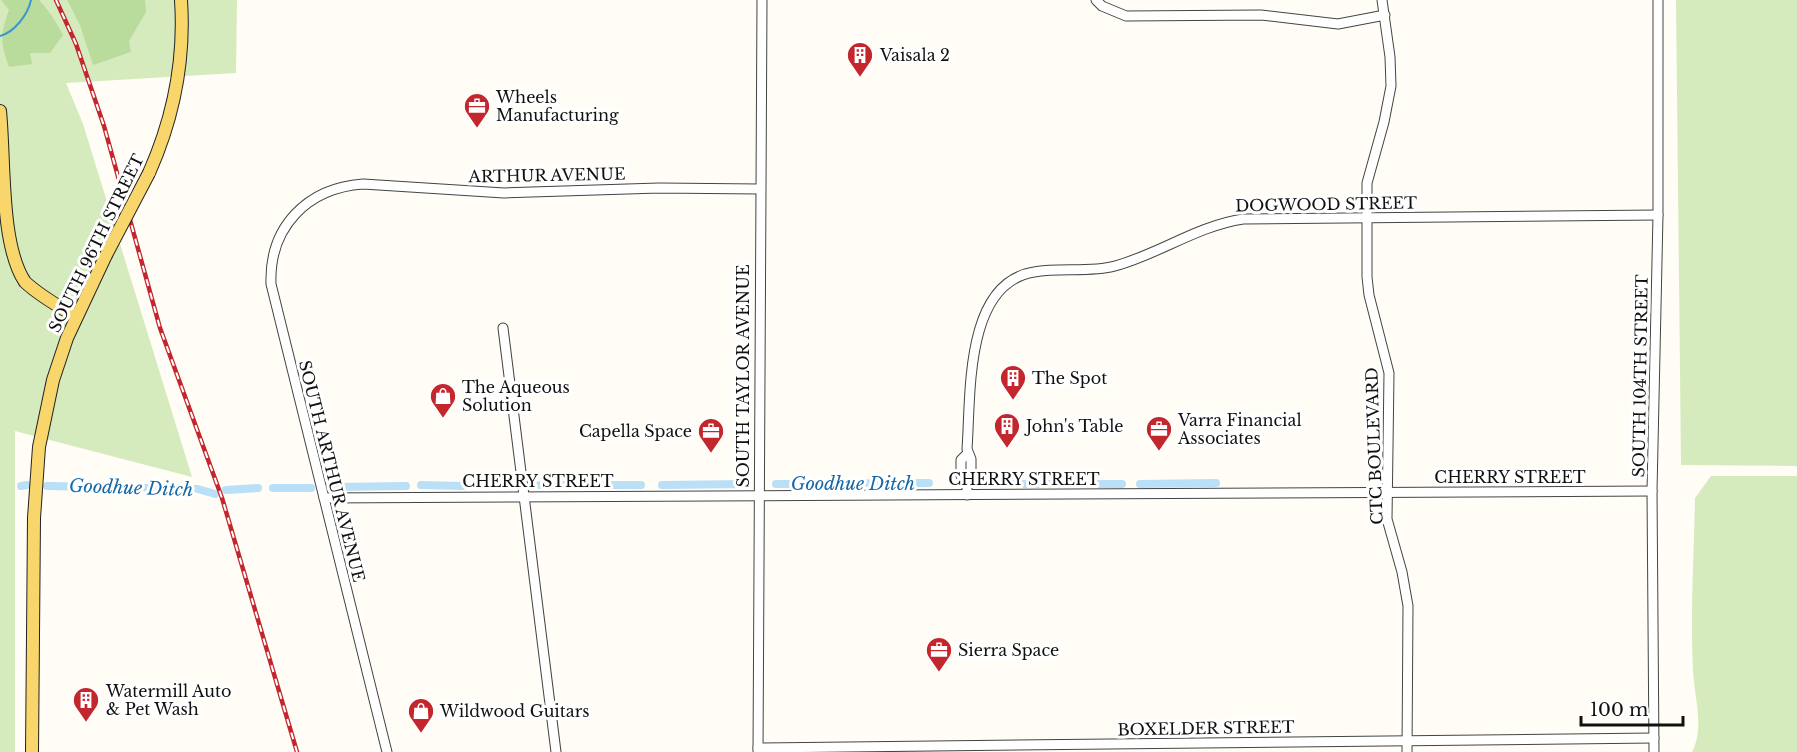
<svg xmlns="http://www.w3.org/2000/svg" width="1797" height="752" viewBox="0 0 1797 752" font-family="'Libre Baskerville',serif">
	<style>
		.green { fill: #d5ebbd }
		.forest { fill: #b9dc9c }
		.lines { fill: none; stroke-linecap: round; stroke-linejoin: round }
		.stream { stroke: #3f96cf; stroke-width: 2 }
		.canal { stroke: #b9e0f7; stroke-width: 8 }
		.minor-casing { stroke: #444; stroke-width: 11 }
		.major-casing { stroke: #222; stroke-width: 14 }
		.minor { stroke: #fff; stroke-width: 9 }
		.major { stroke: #f9d66b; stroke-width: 12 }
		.rail-casing { stroke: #c4262e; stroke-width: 4.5 }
		.rail { stroke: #fff; stroke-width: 2; stroke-dasharray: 7; stroke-linecap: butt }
		.major-bridge-casing { stroke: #222; stroke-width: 14; stroke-linecap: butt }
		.major-bridge { stroke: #f9d66b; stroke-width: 12 }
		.labels { text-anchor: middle; stroke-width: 6; stroke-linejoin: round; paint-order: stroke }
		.poi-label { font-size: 16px; fill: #111; stroke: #fff; text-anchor: start }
		.street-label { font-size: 16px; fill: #111; stroke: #fff }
		.water-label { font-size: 18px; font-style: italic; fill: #1768a6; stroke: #fff }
	</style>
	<rect width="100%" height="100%" fill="#fffdf5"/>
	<!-- green -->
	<g class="green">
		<path d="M0 0H237L236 73 66 83 83 124 192 477 15 431V752H0Z"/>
		<path d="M1676 0H1797V466L1681 465Z"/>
		<path d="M1711 476H1797V752H1692C1705 728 1694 696 1693 670 1690 613 1694 555 1695 498Z"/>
	</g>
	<!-- forest -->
	<g class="forest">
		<path d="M1 0H39C49 11 56 21 63 35L50 53H30L32 64 9 67C0 41 0 35 9 10Z"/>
		<path d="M67 0H145L146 12 129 41 131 52 93 65 80 25Z"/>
	</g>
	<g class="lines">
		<!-- stream -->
		<path class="stream" d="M0 36C15 32 28 14 31 0"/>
		<!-- canal -->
		<g class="canal">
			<path d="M776 484 929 483"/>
			<path d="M1003 484H1122"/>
			<path d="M1140 484 1216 483"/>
			<path d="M421 485 462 486"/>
			<path d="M540 485H588"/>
			<path d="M604 485H641"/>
			<path d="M662 485 747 484"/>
			<path d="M21 486 27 485"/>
			<path d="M47 486 198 489 215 494"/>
			<path d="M476 486H512"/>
			<path d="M335 487 406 486"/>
			<path d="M273 488H311"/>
			<path d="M226 490 258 488"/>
		</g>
		<!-- minor casing -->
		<g class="minor-casing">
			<g id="minor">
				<path d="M1096 0 1102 6 1126 16 1261 15 1338 24 1385 15"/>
				<path d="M1382 0 1390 57 1391 86 1384 122 1367 183V277L1369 295 1389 373 1387 519 1402 572 1408 606 1407 752"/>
				<path d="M503 328 556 752"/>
				<path d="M967 481 961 476V460L967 454"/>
				<path d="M967 495V481L971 476V459L967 449C971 396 964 283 1034 272 1061 267 1089 273 1115 266 1159 254 1197 226 1243 219L1658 215"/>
				<path d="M324 498 1652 491"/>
				<path d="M758 748 1654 738"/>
				<path d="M387 752 271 284C269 227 307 188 363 184L504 193 659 188 759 189"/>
				<path d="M758 752 762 0"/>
				<path d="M1654 752 1652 491 1658 215V0"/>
			</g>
		</g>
		<!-- major casing -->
		<g class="major-casing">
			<g id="major">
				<path d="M0 111C5 160 0 245 25 282 40 296 58 306 75 316"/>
				<path d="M149 173C173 119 185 59 181 0"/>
				<path d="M32 752 34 518 39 447 53 380 67 338 106 255"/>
			</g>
		</g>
		<!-- minor -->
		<use href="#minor" class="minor"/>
		<!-- major -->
		<use href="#major" class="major"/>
		<!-- rail casing -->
		<g class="rail-casing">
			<path id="rail" d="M56 0 76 44 104 126 160 328 222 498 297 752"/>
		</g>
		<!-- rail -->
		<use href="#rail" class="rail"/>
		<!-- major-bridge casing -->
		<g class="major-bridge-casing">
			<path id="major-bridge" d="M106 255 149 173"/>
		</g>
		<!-- major-bridge -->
		<use href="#major-bridge" class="major-bridge"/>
	</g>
	<!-- icons -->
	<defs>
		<g id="building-pin" transform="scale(1.35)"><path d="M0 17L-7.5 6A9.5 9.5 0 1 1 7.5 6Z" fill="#c4262e" stroke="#fff"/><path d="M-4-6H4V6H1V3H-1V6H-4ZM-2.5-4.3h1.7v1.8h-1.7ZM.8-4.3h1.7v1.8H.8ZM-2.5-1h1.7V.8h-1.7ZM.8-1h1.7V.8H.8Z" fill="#fff"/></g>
		<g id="office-pin" transform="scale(1.35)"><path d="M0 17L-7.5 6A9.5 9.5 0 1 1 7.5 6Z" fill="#c4262e" stroke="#fff"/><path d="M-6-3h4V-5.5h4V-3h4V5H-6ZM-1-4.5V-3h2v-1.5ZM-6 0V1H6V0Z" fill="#fff"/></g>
		<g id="shop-pin" transform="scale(1.35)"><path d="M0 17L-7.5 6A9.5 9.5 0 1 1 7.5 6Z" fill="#c4262e" stroke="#fff"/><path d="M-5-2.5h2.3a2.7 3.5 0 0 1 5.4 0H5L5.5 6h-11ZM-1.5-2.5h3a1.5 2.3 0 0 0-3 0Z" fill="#fff"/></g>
	</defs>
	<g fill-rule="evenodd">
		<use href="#building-pin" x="860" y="55"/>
		<use href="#office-pin" x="477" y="106"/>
		<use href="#building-pin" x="1013" y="378"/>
		<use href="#shop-pin" x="443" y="396"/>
		<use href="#building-pin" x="1007" y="426"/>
		<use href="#office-pin" x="1159" y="429"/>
		<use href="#office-pin" x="711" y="431"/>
		<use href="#office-pin" x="939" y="650"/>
		<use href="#building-pin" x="86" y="700"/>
		<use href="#shop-pin" x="421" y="711"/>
	</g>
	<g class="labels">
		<!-- poi labels -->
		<g class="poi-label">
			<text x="880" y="61">Vaisala 2</text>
			<text x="496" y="103">Wheels<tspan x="496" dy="18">Manufacturing</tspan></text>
			<text x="1032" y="384">The Spot</text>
			<text x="462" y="393">The Aqueous<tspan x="462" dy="18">Solution</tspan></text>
			<text x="1178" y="426">Varra Financial<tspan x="1178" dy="18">Associates</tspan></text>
			<text x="1026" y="432">John's Table</text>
			<text x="692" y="437" text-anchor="end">Capella Space</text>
			<text x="958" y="656">Sierra Space</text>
			<text x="106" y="697">Watermill Auto<tspan x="106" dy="18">&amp; Pet Wash</tspan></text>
			<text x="440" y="717">Wildwood Guitars</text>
		</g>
		<!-- street labels -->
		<g class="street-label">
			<text transform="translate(547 175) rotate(-1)" y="6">ARTHUR AVENUE</text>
			<text transform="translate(1326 204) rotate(-1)" y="6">DOGWOOD STREET</text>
			<text transform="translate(96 243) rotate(-64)" y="6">SOUTH 96TH STREET</text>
			<text transform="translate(743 376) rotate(-90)" y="6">SOUTH TAYLOR AVENUE</text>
			<text transform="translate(1640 376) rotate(-89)" y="6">SOUTH 104TH STREET</text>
			<text transform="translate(1374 446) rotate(-92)" y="6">CTC BOULEVARD</text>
			<text transform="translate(332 471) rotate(76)" y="6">SOUTH ARTHUR AVENUE</text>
			<text x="1510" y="483">CHERRY STREET</text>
			<text x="1024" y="485">CHERRY STREET</text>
			<text x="538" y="487">CHERRY STREET</text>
			<text transform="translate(1206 728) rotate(-1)" y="6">BOXELDER STREET</text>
		</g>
		<!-- water labels -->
		<g class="water-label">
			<text x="853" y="490">Goodhue Ditch</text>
			<text transform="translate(131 488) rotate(2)" y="6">Goodhue Ditch</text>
		</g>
	</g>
	<!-- scale -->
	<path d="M1581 716v9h102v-9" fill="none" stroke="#111111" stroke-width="3"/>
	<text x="1590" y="716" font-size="18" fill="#111111" stroke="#ffffff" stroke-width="4.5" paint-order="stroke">100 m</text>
</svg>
